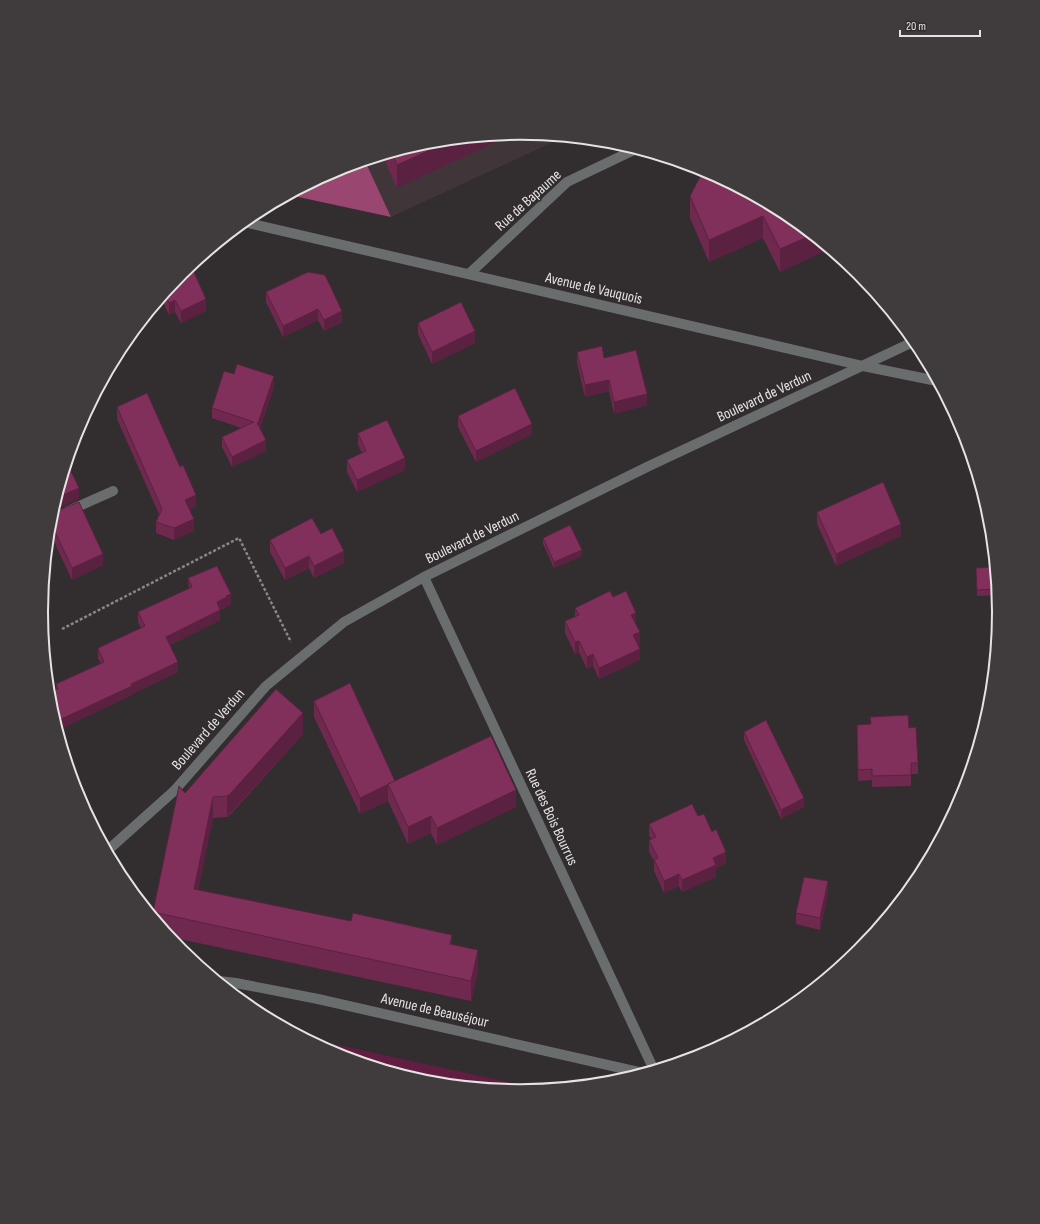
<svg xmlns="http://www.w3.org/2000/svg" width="1040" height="1224" viewBox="0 0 1040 1224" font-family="'Sofia Sans Condensed',sans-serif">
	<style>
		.built { fill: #403539 }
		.green { fill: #621d43 }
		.forest { fill: #994670 }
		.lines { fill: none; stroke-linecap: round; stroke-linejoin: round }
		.path { stroke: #8a8687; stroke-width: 2.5; stroke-dasharray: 3 2; stroke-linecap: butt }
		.minor { stroke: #6a6d6d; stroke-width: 10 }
		.wall { fill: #6f294e }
		.shaded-wall { fill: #5a2240 }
		.building { fill: #81305b; stroke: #5a2240 }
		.labels { text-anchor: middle; stroke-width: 3.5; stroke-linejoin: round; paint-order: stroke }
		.street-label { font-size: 15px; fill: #e6e3e4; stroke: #322d2f }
		.rim { fill: none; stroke: #e6e3e4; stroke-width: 2 }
	</style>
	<rect width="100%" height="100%" fill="#322d2f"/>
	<!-- built -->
	<path class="built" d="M520 133 564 137 391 217 365 161 427 142Z"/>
	<!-- green -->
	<path class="green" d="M306 1038 540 1089 520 1091 426 1082 336 1054Z"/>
	<!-- forest -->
	<path class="forest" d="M365 161 391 217 289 195 337 169Z"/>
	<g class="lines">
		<!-- path -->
		<g class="path">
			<path d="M62 629 239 538 291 642"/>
			<path d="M74 784 90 820"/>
		</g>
		<!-- minor -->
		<g class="minor">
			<path d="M244 222 863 366 937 381"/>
			<path d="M469 274 567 182 636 149"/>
			<path d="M68 511 113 491"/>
			<path d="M424 577 654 1070"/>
			<path d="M41 609 44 628 43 631"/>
			<path d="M107 851 174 791 266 686 344 622 424 577 647 467 915 341"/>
			<path d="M219 981 236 983 318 999 643 1073"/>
		</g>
	</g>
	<!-- wall -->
	<g class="wall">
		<path d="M427 142 397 188 383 156Z"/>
		<path d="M690 196 786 214 829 249 780 272 763 238 709 262 690 218Z"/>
		<path d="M194 272 206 311 181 323 175 312 169 315 161 298 181 273Z"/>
		<path d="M308 272 342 322 324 331 318 320 283 337 266 302V292Z"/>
		<path d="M418 323 475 343 432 364 418 334Z"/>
		<path d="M577 352 604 358 647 405 614 414 609 391 585 397 577 363Z"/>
		<path d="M274 387 260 428 266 451 232 467 222 447V437L241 428 212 418V408Z"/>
		<path d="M117 407 196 506 190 509 194 531 174 540 156 533V522L159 514 117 419Z"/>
		<path d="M458 416 532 434 476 462 458 427Z"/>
		<path d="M358 433 405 470 357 492 347 472V460L362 453 358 445Z"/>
		<path d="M817 512 901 536 836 566 817 524Z"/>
		<path d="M50 518 103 565 72 580 49 531Z"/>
		<path d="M321 534 344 563 314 578 309 568 285 580 270 552V540Z"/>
		<path d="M543 538 582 556 554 568 543 544Z"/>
		<path d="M995 567 997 595 977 596 976 568Z"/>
		<path d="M188 578 231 604 227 606V607L220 610V620L170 645 178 672 132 694V695L58 730 50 705 56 690V684L101 664 98 658V648L141 628 138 622V612L189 589Z"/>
		<path d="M613 597 636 625 640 644 638 645 640 660 599 679 593 666 587 669 579 652 575 654 565 633V621L575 617V608Z"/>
		<path d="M314 701 395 781 516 807 437 845 431 833 408 844 388 801 360 814 314 717Z"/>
		<path d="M857 725 909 728 918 763V774H911V786L872 787V780L858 781Z"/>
		<path d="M744 732 804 807 781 819 744 740Z"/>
		<path d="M303 734 231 814 227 817 213 818 198 890 452 944 478 971 471 1001 170 937 153 916V912L185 793Z"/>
		<path d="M698 816 726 863 716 868V877L682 892 679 886 664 893 654 871V861L649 852V840L651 839 649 836V824Z"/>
		<path d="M828 893 820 930 796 924V913Z"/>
	</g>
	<!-- shaded-wall -->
	<g class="shaded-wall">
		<path d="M513 134 397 188V165L452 140Z"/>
		<path d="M763 216V238L709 262V240Z"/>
		<path d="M812 235 829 249 780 272V249Z"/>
		<path d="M206 299V311L181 323V311Z"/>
		<path d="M175 300V312L169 315V303Z"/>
		<path d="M318 309V320L283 337V326Z"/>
		<path d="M342 311V322L324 331V320Z"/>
		<path d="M475 331V343L432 364V352Z"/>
		<path d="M274 376V387L258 433V423Z"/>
		<path d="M609 380V391L585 397V385Z"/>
		<path d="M647 394V405L614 414V402Z"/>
		<path d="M532 424V434L476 462V451Z"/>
		<path d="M266 440V451L232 467V457Z"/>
		<path d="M405 458V470L357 492V480Z"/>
		<path d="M79 488V499L53 511 56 498Z"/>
		<path d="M196 495V506L185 511V500Z"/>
		<path d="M194 519V531L174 540V528Z"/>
		<path d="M901 524V536L836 566V554Z"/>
		<path d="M582 550V556L554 568V562Z"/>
		<path d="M344 551V563L314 578V566Z"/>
		<path d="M103 554V565L72 580V568Z"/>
		<path d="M309 556V568L285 580V568Z"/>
		<path d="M231 594V604L227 606V607L217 612V602Z"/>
		<path d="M220 610V620L166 647V637Z"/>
		<path d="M636 613V625L631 615Z"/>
		<path d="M640 632V644L633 647V635Z"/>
		<path d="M579 641V652L575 654V642Z"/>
		<path d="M640 649V660L599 679V668Z"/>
		<path d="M593 654V666L587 669V657Z"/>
		<path d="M178 662V672L132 694V695L58 730 57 721Z"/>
		<path d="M303 713V734L227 817V796Z"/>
		<path d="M388 785V801L360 814V798Z"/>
		<path d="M516 790V807L437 845V828Z"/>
		<path d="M213 797V818L194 909V889Z"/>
		<path d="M804 798V807L781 819V810Z"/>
		<path d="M431 816V833L408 844V827Z"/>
		<path d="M726 852V863L716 868V877L682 892V880L713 858Z"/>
		<path d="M679 874V886L664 893V881Z"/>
		<path d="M828 881V893L820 930V918Z"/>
		<path d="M452 935V956L450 944Z"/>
		<path d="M478 950V971L471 1001V981Z"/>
	</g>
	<!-- building -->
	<g class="building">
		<path d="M452 140 397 165 392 153 427 142Z"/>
		<path d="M706 171 786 214 812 235 780 249 763 216 709 240 690 196 702 173Z"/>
		<path d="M192 264 194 267 192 268 206 299 181 311 175 300 169 303 165 294 181 273Z"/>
		<path d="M308 272 325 275 342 311 324 320 318 309 283 326 266 292Z"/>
		<path d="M461 302 475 331 432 352 418 323Z"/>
		<path d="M602 346 604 358 636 350 647 394 614 402 609 380 585 385 577 352Z"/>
		<path d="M237 364 274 376 258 423H257L266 440 232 457 222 437 254 422 212 408 224 371 234 374Z"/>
		<path d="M515 388 532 424 476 451 458 416Z"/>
		<path d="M147 393 180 467 183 465 196 495 185 500 194 519 174 528 156 522 162 509 117 407Z"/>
		<path d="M387 420 405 458 357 480 347 460 366 451 358 433Z"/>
		<path d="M67 463 79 488 56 498Z"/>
		<path d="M883 482 901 524 836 554 817 512Z"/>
		<path d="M79 502 103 554 72 568 50 521V518L52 513Z"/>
		<path d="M312 518 321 534 332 528 344 551 314 566 309 556 285 568 270 540Z"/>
		<path d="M570 525 582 550 554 562 543 538Z"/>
		<path d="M217 566 231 594 226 596 227 597 217 602 220 610 166 637 178 662 131 684 132 686 57 721 50 705 49 693 58 689 56 684 104 662 98 648 145 626 138 612 192 587 188 578Z"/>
		<path d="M995 567 997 589 977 590 976 568Z"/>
		<path d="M610 591 613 597 626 591 636 613 631 615 640 632 633 635 640 649 599 668 593 654 587 657 579 641 575 642 565 621 579 615 575 608Z"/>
		<path d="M350 683 395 781 360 798 314 701Z"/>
		<path d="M276 689 303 713 231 793 227 796 213 797 194 889 351 921 353 913 452 935 450 944 478 950 471 981 153 912 179 786 185 793Z"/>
		<path d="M908 715 909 728 916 727 918 763H911V775L872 776V769L858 770 857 725 871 724 870 717Z"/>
		<path d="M766 720 804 798 781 810 744 732Z"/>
		<path d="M491 736 516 790 437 828 431 816 408 827 388 784Z"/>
		<path d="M692 804 698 816 704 814 712 832 716 829 726 852 713 858 716 865 682 880 679 874 664 881 654 859 658 858 649 840 656 837 649 824Z"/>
		<path d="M804 877 828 881 820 918 796 913Z"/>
		<path d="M854 946 861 948 859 951 851 957Z"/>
	</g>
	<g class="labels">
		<!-- street labels -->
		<g class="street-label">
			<text transform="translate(528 200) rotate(-42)" y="5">Rue de Bapaume</text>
			<text transform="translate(594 288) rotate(13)" y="5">Avenue de Vauquois</text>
			<text transform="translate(764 396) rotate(-25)" y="5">Boulevard de Verdun</text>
			<text transform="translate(472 537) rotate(-26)" y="5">Boulevard de Verdun</text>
			<text transform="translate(208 729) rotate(-49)" y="5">Boulevard de Verdun</text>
			<text transform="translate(552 817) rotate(65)" y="5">Rue des Bois Bourrus</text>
			<text transform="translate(435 1010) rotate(13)" y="5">Avenue de Beauséjour</text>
		</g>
	</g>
	<!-- crop -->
	<path d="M0 0H1040V1224H0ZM48 612a472 472 0 1 1 944 0a472 472 0 1 1-944 0Z" fill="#403c3d" fill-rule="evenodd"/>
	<path class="rim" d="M48 612a472 472 0 1 1 944 0a472 472 0 1 1-944 0Z"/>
	<!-- scale -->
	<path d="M900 30v6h80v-6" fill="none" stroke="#e6e3e4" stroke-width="2"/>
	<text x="906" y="30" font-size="12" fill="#e6e3e4" stroke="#322d2f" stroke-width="3" paint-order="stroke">20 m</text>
</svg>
